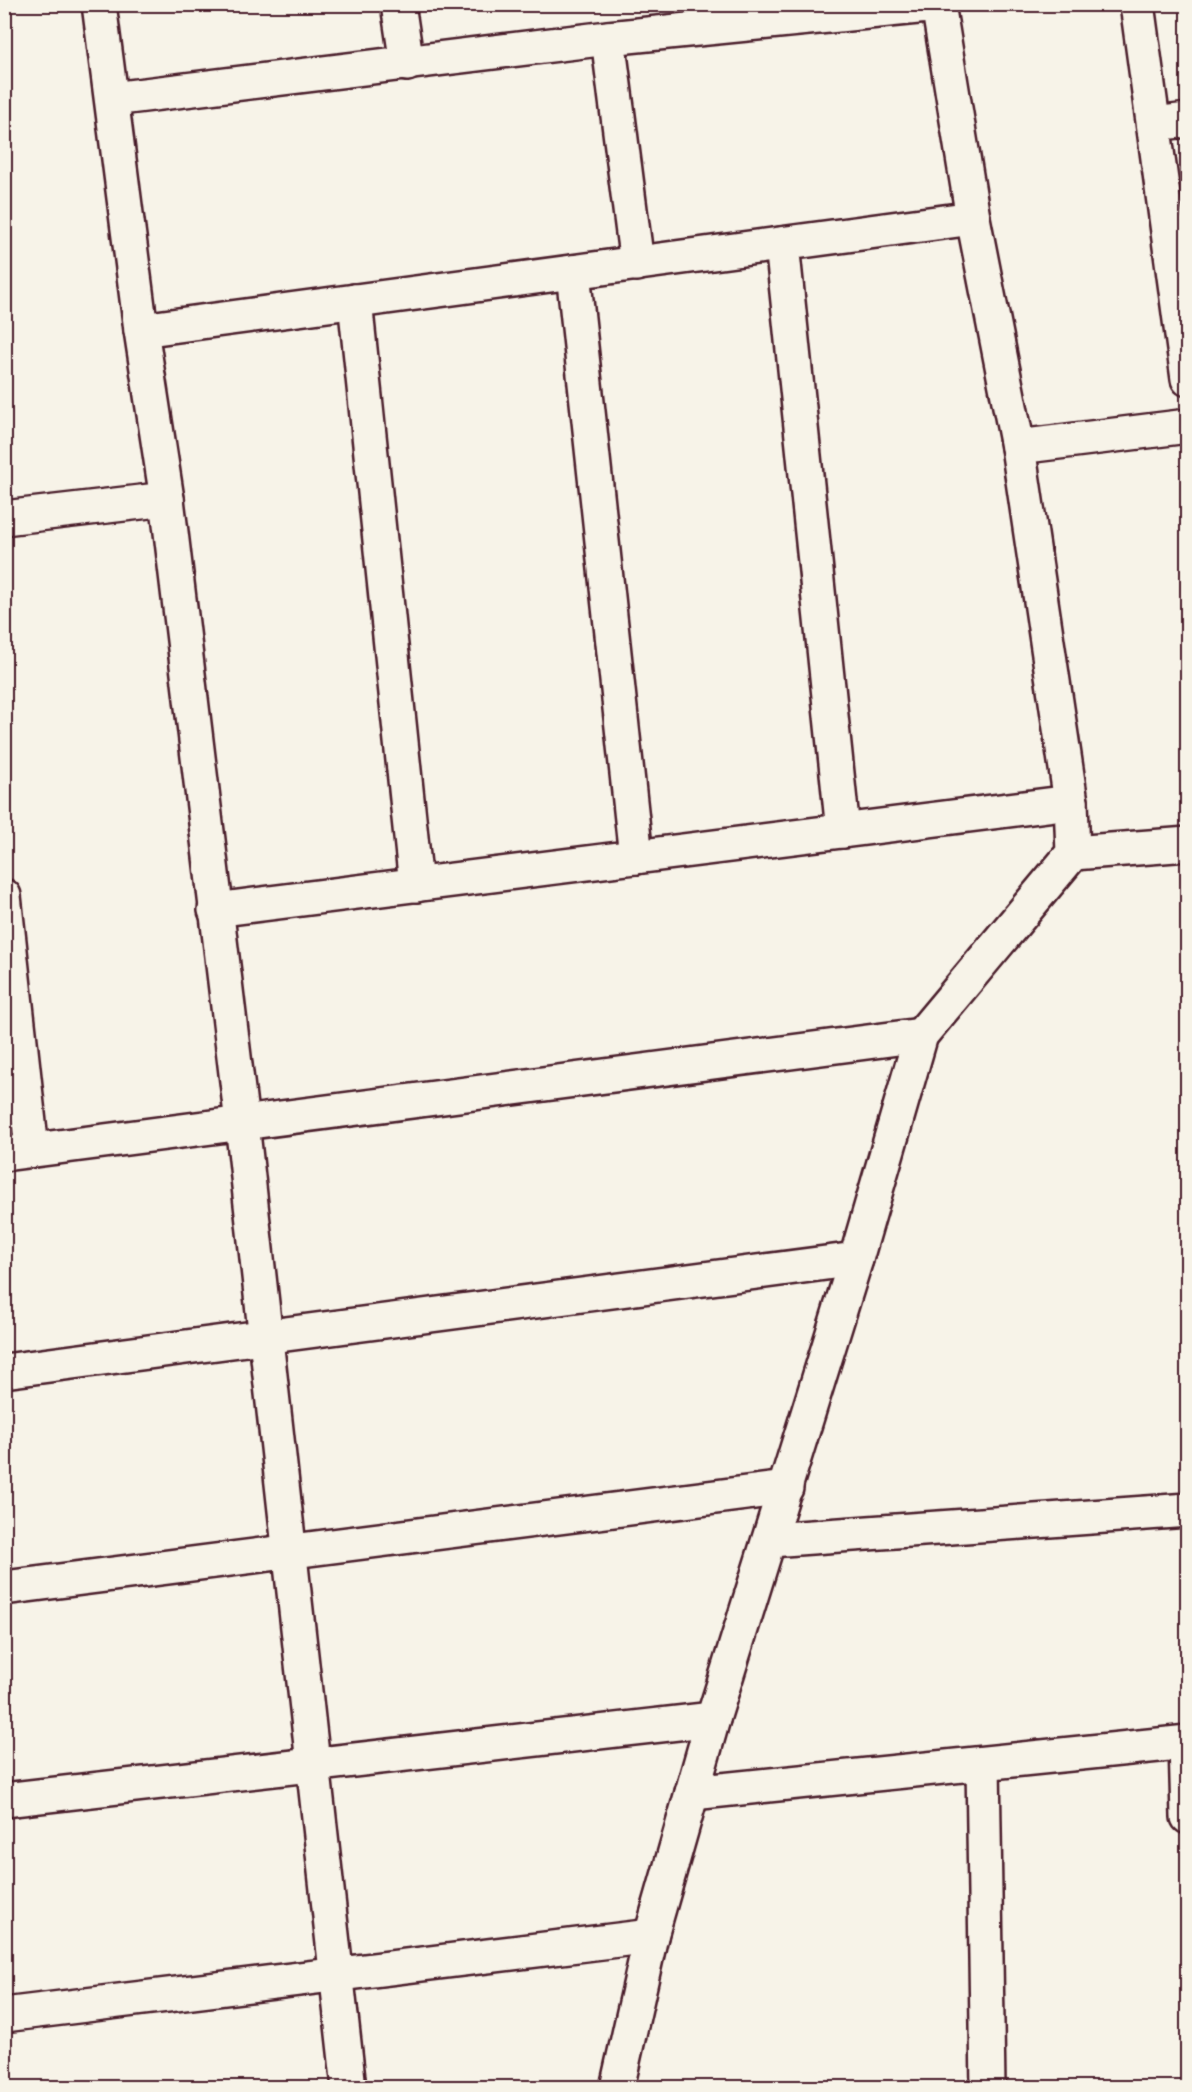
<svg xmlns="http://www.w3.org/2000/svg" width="1192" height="2092" viewBox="0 0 1192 2092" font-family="Mali,sans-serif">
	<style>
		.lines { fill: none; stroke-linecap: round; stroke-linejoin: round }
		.minor-casing { stroke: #4a1f2b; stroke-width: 38 }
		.minor { stroke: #f7f3e8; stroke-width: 33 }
	</style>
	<rect width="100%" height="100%" fill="#f7f3e8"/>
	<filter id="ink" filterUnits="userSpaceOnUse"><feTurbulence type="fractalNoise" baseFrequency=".0167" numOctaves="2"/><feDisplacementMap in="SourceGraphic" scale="12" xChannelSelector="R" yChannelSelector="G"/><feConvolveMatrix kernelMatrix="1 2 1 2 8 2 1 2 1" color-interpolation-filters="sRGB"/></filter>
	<g filter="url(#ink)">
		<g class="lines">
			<!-- minor casing -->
			<g class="minor-casing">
				<g id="minor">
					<path d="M99 4 141 330 167 499 242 1123 349 2088"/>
					<path d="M398 4 407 64"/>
					<path d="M1137 4 1188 379"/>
					<path d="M608 38 637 264"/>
					<path d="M112 99 608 38 938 5"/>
					<path d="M1154 124 1188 120"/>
					<path d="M782 244 843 831"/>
					<path d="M573 272 636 857"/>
					<path d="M355 301 416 885"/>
					<path d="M141 330 973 218"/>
					<path d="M1018 447 1188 426"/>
					<path d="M4 518 167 499"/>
					<path d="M1073 853 1188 844"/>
					<path d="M4 896 32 1150"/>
					<path d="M215 910 1071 802"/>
					<path d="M4 1154 921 1035"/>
					<path d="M4 1371 856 1259"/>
					<path d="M770 1540 1188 1510"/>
					<path d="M4 1588 786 1488"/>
					<path d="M1186 1742 1188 1817"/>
					<path d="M983 1764 988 2088"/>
					<path d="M692 1793 1188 1742"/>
					<path d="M4 1800 713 1719"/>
					<path d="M4 2015 651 1936"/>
					<path d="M617 2088 651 1936 713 1719 856 1259 921 1035 1073 853 1071 802 1018 447 973 218 938 4"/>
				</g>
			</g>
			<!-- minor -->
			<use href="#minor" class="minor"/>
		</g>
	</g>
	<!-- margin -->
	<rect width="1192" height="2092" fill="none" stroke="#f7f3e8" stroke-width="24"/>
	<rect x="12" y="12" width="1168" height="2068" fill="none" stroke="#4a1f2b" stroke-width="2" filter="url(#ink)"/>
</svg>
